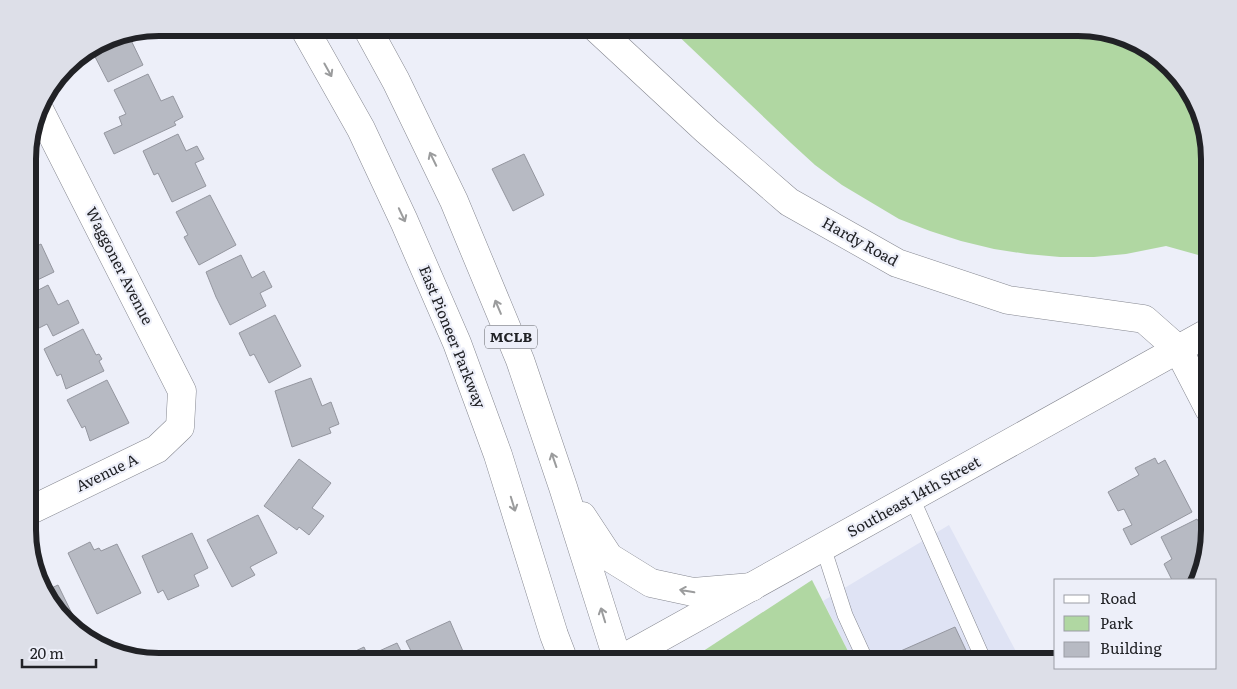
<svg xmlns="http://www.w3.org/2000/svg" width="1237" height="689" viewBox="0 0 1237 689" font-family="Literata,serif">
	<style>
		.built { fill: #dfe3f4 }
		.green { fill: #b0d7a2 }
		.building { fill: #b7bac3; stroke: #94969f }
		.lines { fill: none; stroke-linecap: round; stroke-linejoin: round }
		.service-casing { stroke: #858790; stroke-width: 16 }
		.minor-casing { stroke: #858790; stroke-width: 29 }
		.tertiary-casing { stroke: #858790; stroke-width: 29 }
		.primary-casing { stroke: #858790; stroke-width: 29 }
		.service { stroke: #fff; stroke-width: 15 }
		.minor { stroke: #fff; stroke-width: 28 }
		.tertiary { stroke: #fff; stroke-width: 28 }
		.primary { stroke: #fff; stroke-width: 28 }
		.oneway { stroke: #9b9c9d }
		.labels { text-anchor: middle; stroke-width: 4.5; stroke-linejoin: round; paint-order: stroke }
		.shield { fill: #edeff9; stroke: #5e6065; stroke-width: 1 }
		.shield-label { font-size: 14px; font-weight: bold; fill: #212226 }
		.street-label { font-size: 15px; fill: #212226; stroke: #edeff9 }
		.rim { fill: none; stroke: #212226; stroke-width: 6 }
	</style>
	<rect width="100%" height="100%" fill="#edeff9"/>
	<!-- built -->
	<path class="built" d="M949 525 1021 661H853L823 601Z"/>
	<!-- green -->
	<g class="green">
		<path d="M670 28H1078L1143 45 1187 86 1209 151V258L1166 246 1126 254 1094 257H1060L1027 254 994 249 961 241 930 231 899 219 842 185 815 165 791 143Z"/>
		<path d="M812 580 853 661H688Z"/>
	</g>
	<!-- building -->
	<g class="building">
		<path d="M128 34 143 65 108 82 91 49 109 37Z"/>
		<path d="M148 74 161 101 173 96 183 117 174 122 176 125 114 154 104 133 122 125 119 117 126 114 114 90Z"/>
		<path d="M178 134 186 151 197 146 204 159 195 163 206 186 172 202 158 173 154 175 143 151Z"/>
		<path d="M524 154 544 195 513 211 492 169Z"/>
		<path d="M210 195 236 245 199 265 184 237 188 235 176 212Z"/>
		<path d="M41 244 54 272 29 284V250Z"/>
		<path d="M241 255 252 278 264 271 272 287 260 293 266 306 230 325 216 297 206 272Z"/>
		<path d="M48 285 58 305 68 300 79 323 53 336 47 324 29 333V295Z"/>
		<path d="M275 315 301 366 269 383 254 354 250 356 239 333Z"/>
		<path d="M83 329 96 355 99 354 102 359 99 361 104 371 66 389 61 374 57 376 44 349Z"/>
		<path d="M311 378 322 406 331 402 339 424 329 428 331 433 292 447 275 391Z"/>
		<path d="M107 380 129 423 90 441 85 426 82 428 67 400Z"/>
		<path d="M1155 458 1158 464 1165 460 1192 512 1131 545 1123 529 1132 525 1124 509 1118 511 1108 492 1139 475 1135 468Z"/>
		<path d="M299 459 331 483 312 508 324 516 309 535 299 527 297 530 264 506Z"/>
		<path d="M258 515 277 553 250 567 255 575 232 587 207 540Z"/>
		<path d="M1197 519 1209 540 1196 580H1172L1164 564 1172 559 1161 537Z"/>
		<path d="M192 533 208 568 194 575 199 586 168 600 163 590 158 593 142 556Z"/>
		<path d="M90 542 94 550 99 548 101 551 117 544 141 593 97 614 68 553Z"/>
		<path d="M58 585 79 628 78 629 50 603 45 591Z"/>
		<path d="M450 621 465 656 453 661H416L406 641Z"/>
		<path d="M955 627 971 661H878Z"/>
		<path d="M397 643 406 661H345L343 657 364 647 368 656Z"/>
	</g>
	<g class="lines">
		<!-- service casing -->
		<g class="service-casing">
			<g id="service">
				<path d="M912 498 984 661"/>
				<path d="M823 547 845 615 866 661"/>
			</g>
		</g>
		<!-- minor casing -->
		<g class="minor-casing">
			<g id="minor">
				<path d="M596 28 707 131 789 202 897 263 1008 300 1144 319 1178 349 1209 409"/>
				<path d="M29 511 157 449 180 427 182 391 39 109"/>
			</g>
		</g>
		<!-- tertiary casing -->
		<g class="tertiary-casing">
			<path id="tertiary" d="M618 661 1209 332"/>
		</g>
		<!-- primary casing -->
		<g class="primary-casing">
			<g id="primary">
				<path d="M304 28 361 129 404 221 457 343 498 455 554 635 564 661"/>
				<path d="M367 28 396 81 454 201 520 360 563 487 618 661"/>
				<path d="M582 516 609 557 651 583 693 592 752 587"/>
			</g>
		</g>
		<!-- service -->
		<use href="#service" class="service"/>
		<!-- minor -->
		<use href="#minor" class="minor"/>
		<!-- tertiary -->
		<use href="#tertiary" class="tertiary"/>
		<!-- primary -->
		<use href="#primary" class="primary"/>
	</g>
	<!-- one-way arrows -->
	<defs><path id="oneway-shaft" d="M-6 0H5M1.5-3L5.5 0L1.5 3" fill="none" stroke-width="1.6" stroke-linecap="round" stroke-linejoin="round" transform="scale(1.25)"/></defs>
	<g class="oneway">
		<use href="#oneway-shaft" transform="translate(328 70) rotate(61)"/>
		<use href="#oneway-shaft" transform="translate(433 159) rotate(-116)"/>
		<use href="#oneway-shaft" transform="translate(402 215) rotate(65)"/>
		<use href="#oneway-shaft" transform="translate(498 307) rotate(-113)"/>
		<use href="#oneway-shaft" transform="translate(554 460) rotate(-109)"/>
		<use href="#oneway-shaft" transform="translate(513 504) rotate(73)"/>
		<use href="#oneway-shaft" transform="translate(687 591) rotate(-170)"/>
		<use href="#oneway-shaft" transform="translate(603 615) rotate(-107)"/>
	</g>
	<g class="labels">
		<!-- shield labels -->
		<rect class="shield" x="485" y="325.5" width="52" height="23" rx="4"/>
		<g class="shield-label">
			<text x="511" y="342">MCLB</text>
		</g>
		<!-- street labels -->
		<g class="street-label">
			<text transform="translate(860 242) rotate(29)" y="5">Hardy Road</text>
			<text transform="translate(119 266) rotate(63)" y="5">Waggoner Avenue</text>
			<text transform="translate(452 337) rotate(68)" y="5">East Pioneer Parkway</text>
			<text transform="translate(107 473) rotate(-26)" y="5">Avenue A</text>
			<text transform="translate(914 497) rotate(-29)" y="5">Southeast 14th Street</text>
		</g>
	</g>
	<!-- crop -->
	<path d="M0 0H1237V689H0ZM159 36H1078A123 123 0 0 1 1201 159V530A123 123 0 0 1 1078 653H159A123 123 0 0 1 36 530V159A123 123 0 0 1 159 36Z" fill="#dddfe8" fill-rule="evenodd"/>
	<path class="rim" d="M159 36H1078A123 123 0 0 1 1201 159V530A123 123 0 0 1 1078 653H159A123 123 0 0 1 36 530V159A123 123 0 0 1 159 36Z"/>
	<!-- legend -->
	<rect x="1054" y="579" width="162" height="90" fill="#edeff9" stroke="#9b9da5"/>
	<rect x="1064" y="595" width="25" height="8" fill="#ffffff" stroke="#9b9da5"/>
	<text x="1100" y="604" font-size="15" fill="#212226">Road</text>
	<rect x="1064" y="616" width="25" height="15" fill="#b0d7a2" stroke="#9b9da5"/>
	<text x="1100" y="629" font-size="15" fill="#212226">Park</text>
	<rect x="1064" y="642" width="25" height="15" fill="#b7bac3" stroke="#9b9da5"/>
	<text x="1100" y="654" font-size="15" fill="#212226">Building</text>
	<!-- scale -->
	<path d="M22 659v8h74v-8" fill="none" stroke="#212226" stroke-width="2.5"/>
	<text x="30" y="659" font-size="15" fill="#212226" stroke="#edeff9" stroke-width="4" paint-order="stroke">20 m</text>
</svg>
